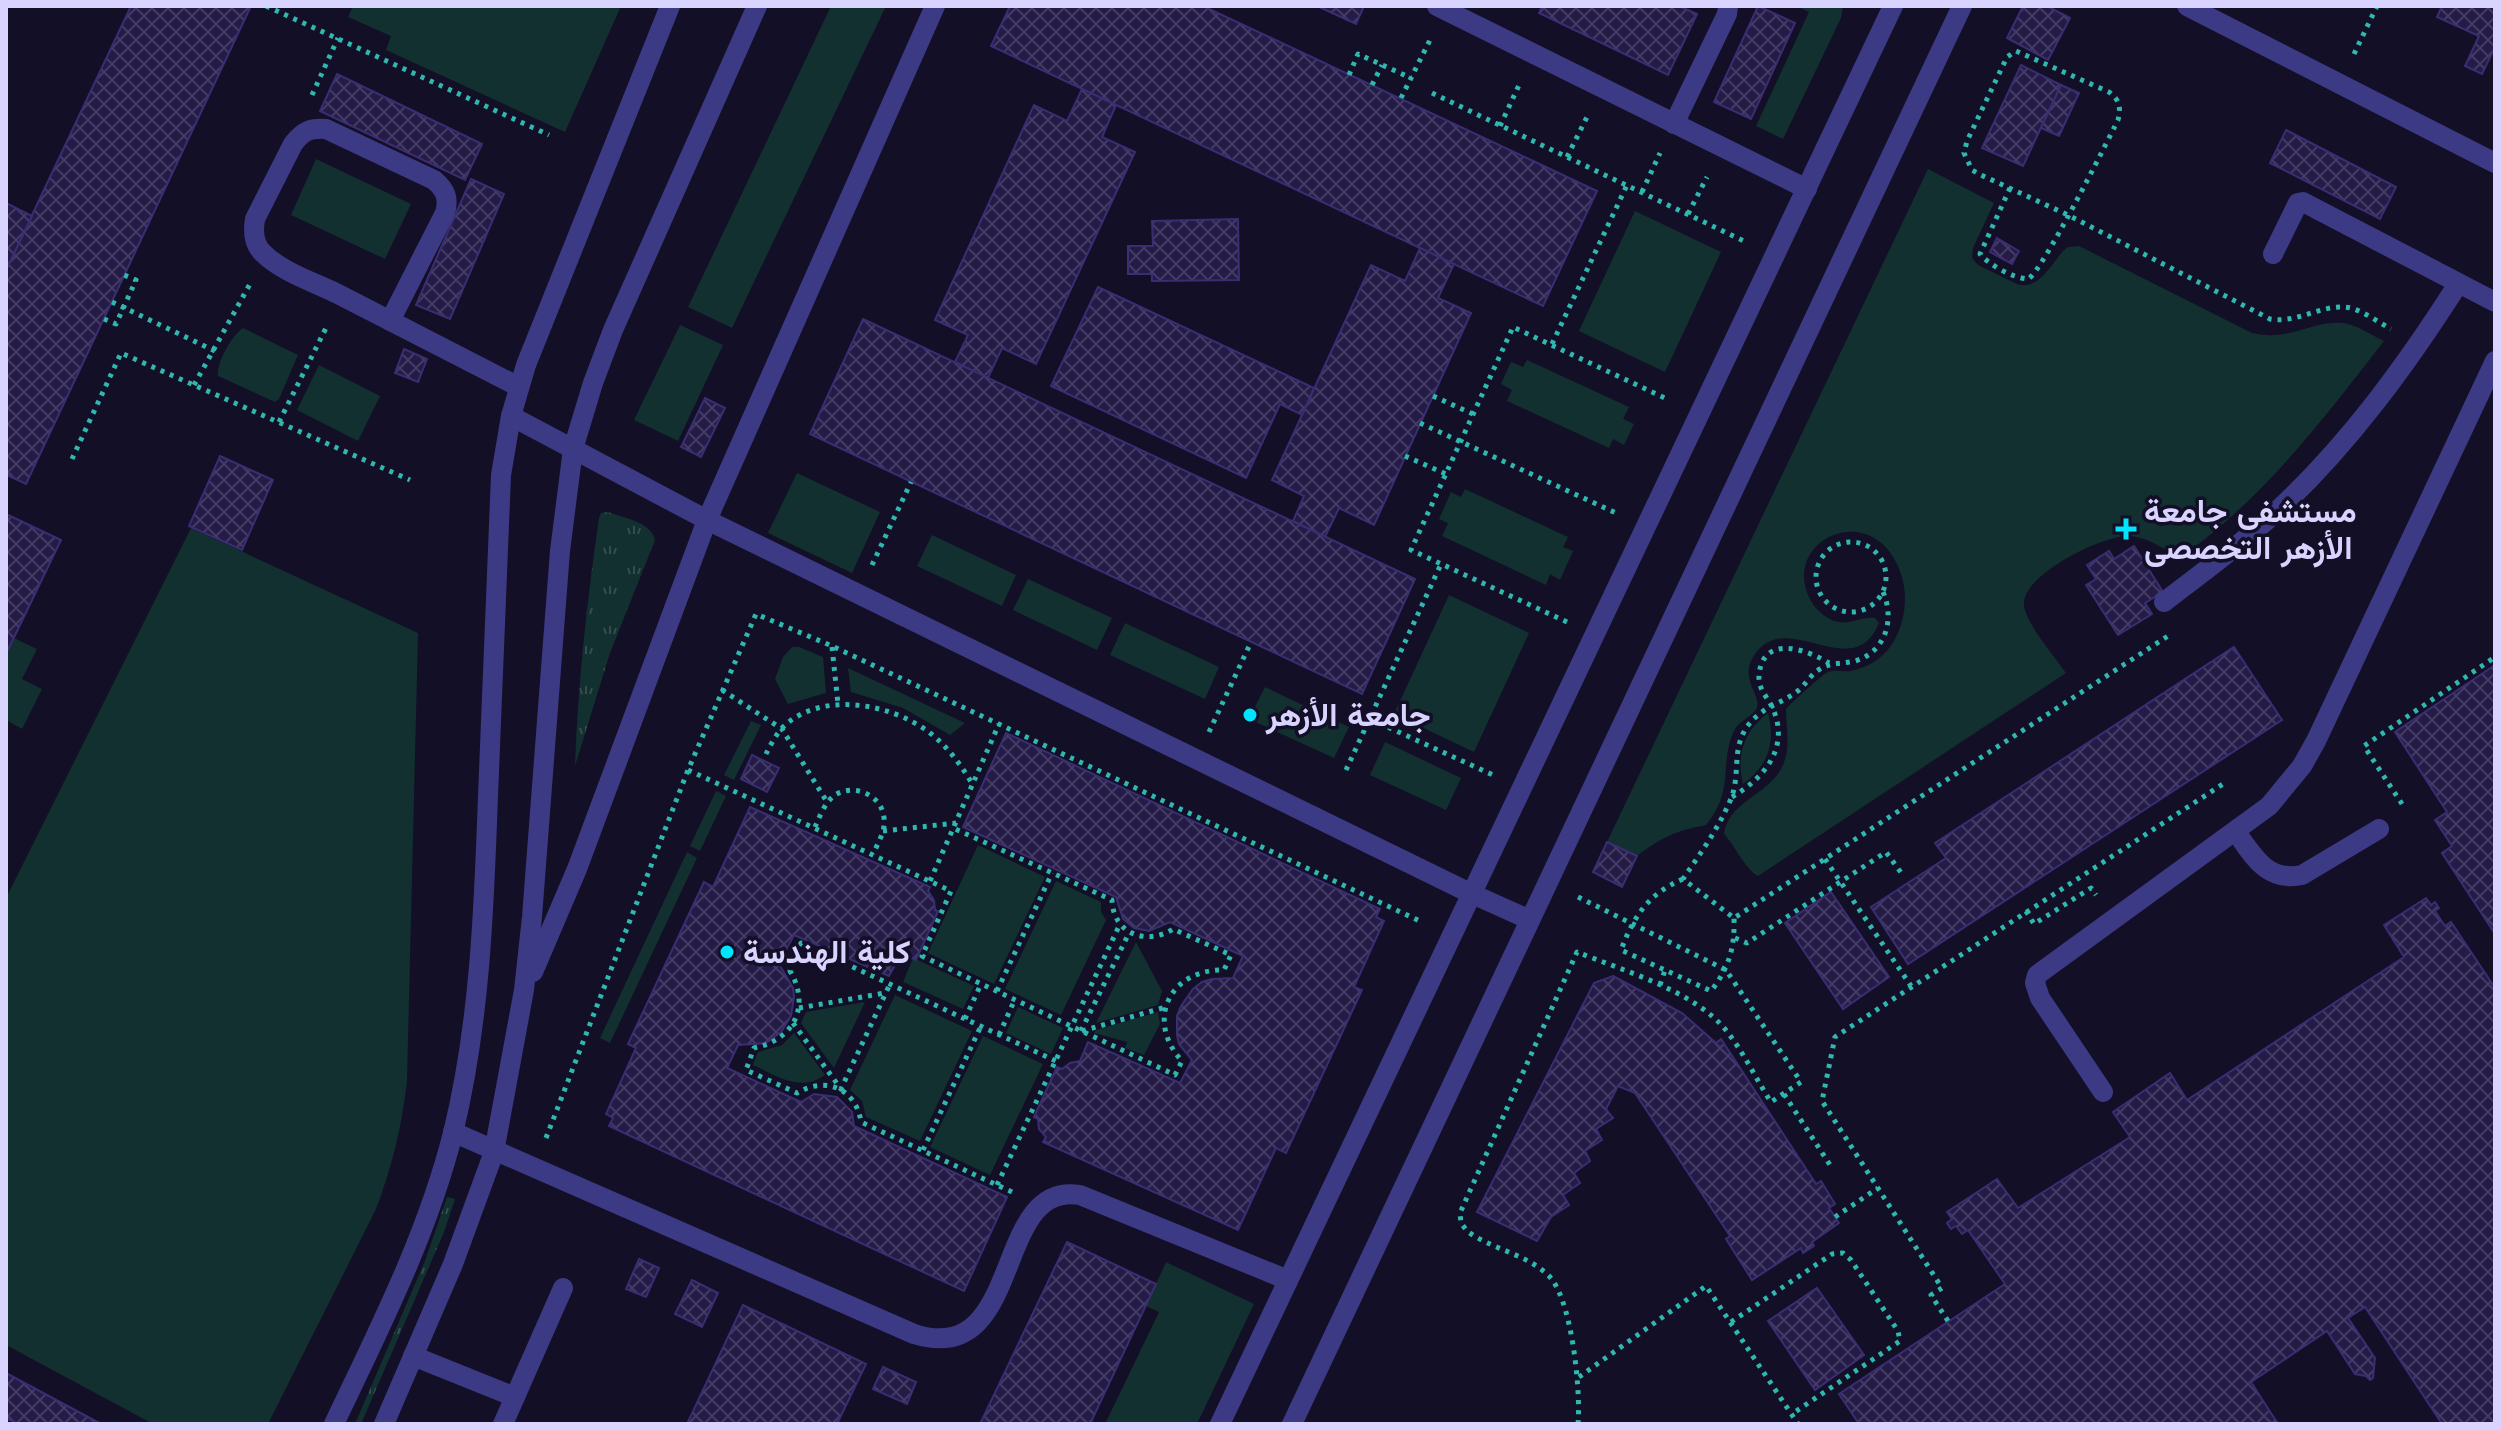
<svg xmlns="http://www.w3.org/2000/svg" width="2501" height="1430" viewBox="0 0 2501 1430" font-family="Jost,Vazirmatn,sans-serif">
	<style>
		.grass { fill: url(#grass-tufts) }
		.green { fill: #12302f }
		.building { fill: url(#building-cross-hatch); stroke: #3b2d73; stroke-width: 2 }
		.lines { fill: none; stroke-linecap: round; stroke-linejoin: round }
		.path { stroke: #2fb8b0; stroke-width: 5; stroke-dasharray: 4 6; stroke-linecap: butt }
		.minor { stroke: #3d3a85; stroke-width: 20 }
		.poi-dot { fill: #00e5ff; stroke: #130f26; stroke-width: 3 }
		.labels { text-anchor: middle; stroke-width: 7; stroke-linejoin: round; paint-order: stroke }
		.poi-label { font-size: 32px; font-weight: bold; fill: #d9d4ff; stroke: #130f26; text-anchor: start }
	</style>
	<defs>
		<pattern id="grass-tufts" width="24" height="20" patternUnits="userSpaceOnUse" patternTransform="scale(2)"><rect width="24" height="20" fill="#12302f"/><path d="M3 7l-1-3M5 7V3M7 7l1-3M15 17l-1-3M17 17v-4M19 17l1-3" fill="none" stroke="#344d4e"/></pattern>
		<pattern id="building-cross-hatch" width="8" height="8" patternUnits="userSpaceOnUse" patternTransform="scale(2)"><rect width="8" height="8" fill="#241b47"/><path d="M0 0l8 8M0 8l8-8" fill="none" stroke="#433b63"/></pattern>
	</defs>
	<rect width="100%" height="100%" fill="#130f26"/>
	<!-- grass -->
	<g class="grass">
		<path d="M608 512C623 518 652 522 655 540L610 653 575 766C578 683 587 601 599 518L601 513Z"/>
		<path d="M447 1197 455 1199 444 1232 361 1424H355L425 1261Z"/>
	</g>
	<!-- green -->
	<g class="green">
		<path d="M353 6H621L565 132 386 50 391 36 348 17Z"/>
		<path d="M831 6H886L732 328 688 307Z"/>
		<path d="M1797 6H1843L1841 18 1783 139 1756 126 1809 12Z"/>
		<path d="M316 159 411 204 385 259 291 215Z"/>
		<path d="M1928 169 1994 203 1973 248 1972 258 1978 265 2017 284C2038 291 2051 265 2063 251L2068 247 2079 246 2252 333C2289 342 2310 321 2342 323 2356 324 2371 335 2384 341 2321 422 2264 498 2180 558 2165 550 2148 537 2130 536 2104 534 2021 575 2024 605 2026 624 2055 657 2066 673L1758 876C1746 870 1735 846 1724 834 1729 800 1770 795 1783 765 1791 746 1786 728 1786 709 1789 705 1822 675 1826 673 1833 669 1842 672 1850 671 1868 668 1885 657 1894 641 1907 617 1909 589 1897 564 1866 499 1779 543 1811 601 1816 610 1828 621 1839 622 1851 624 1863 616 1875 618L1879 623C1853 686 1788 607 1755 654 1738 678 1761 694 1757 707 1755 716 1738 720 1733 733 1719 768 1735 789 1706 825 1675 831 1662 837 1637 856L1607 842Z"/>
		<path d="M1635 211 1721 252 1665 372 1579 331Z"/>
		<path d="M680 325 723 345 678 441 634 420Z"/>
		<path d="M243 328 298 355 279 399 275 402 218 376C216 363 232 335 243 328Z"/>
		<path d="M1527 360 1629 407 1623 419 1634 424 1624 445 1613 439 1609 448 1507 401 1512 390 1501 384 1511 362 1523 367Z"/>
		<path d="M319 365 380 396 358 441 297 410Z"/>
		<path d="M797 473 880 512 852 573 768 533Z"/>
		<path d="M1465 489 1568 537 1563 547 1573 551 1560 580 1550 574 1546 585 1442 536 1448 523 1439 519 1451 492 1461 497Z"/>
		<path d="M191 528 418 633 407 1081C402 1126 392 1167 376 1209L268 1424H153L6 1345V898Z"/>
		<path d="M932 535 1016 575 1002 606 917 566Z"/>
		<path d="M1028 579 1112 618 1097 650 1013 610Z"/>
		<path d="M1449 595 1529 633 1474 752 1394 714Z"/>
		<path d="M1125 623 1219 667 1205 699 1110 655Z"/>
		<path d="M14 638 37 649 22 679 42 689 22 729 6 720V654Z"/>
		<path d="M792 647H799L823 657 826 693 788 704 775 679 783 657Z"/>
		<path d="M848 668 965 723 950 735 903 708 851 692Z"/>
		<path d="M1265 687 1349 727 1334 758 1249 719Z"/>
		<path d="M1768 713C1776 742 1768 766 1743 784 1736 754 1744 731 1768 713Z"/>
		<path d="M751 721 761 725 734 780 724 775Z"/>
		<path d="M1385 742 1461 778 1446 810 1370 775Z"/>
		<path d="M716 791 726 796 700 851 690 846Z"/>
		<path d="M978 845 1045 877 994 984 928 953Z"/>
		<path d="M687 852 697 858 610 1043 600 1038Z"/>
		<path d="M1056 881 1101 902V912L1106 920 1061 1015 1005 989Z"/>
		<path d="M1136 942 1162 991 1158 1005 1096 1023Z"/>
		<path d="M913 958 974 986 963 1009 903 982Z"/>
		<path d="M895 995 972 1031 920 1141 866 1117 862 1101 850 1090Z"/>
		<path d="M865 1002 834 1068 801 1023 806 1012Z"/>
		<path d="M1018 1007 1063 1028 1051 1054 1006 1033Z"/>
		<path d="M1158 1012 1160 1024 1144 1055 1125 1048 1127 1042 1094 1033 1096 1030Z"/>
		<path d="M794 1033 825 1075C800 1093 777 1076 753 1065L758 1052 782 1045Z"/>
		<path d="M983 1036 1043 1064 990 1175 930 1147Z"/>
		<path d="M1166 1262 1254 1304 1197 1424H1105L1159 1312 1146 1306Z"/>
	</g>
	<!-- building -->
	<g class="building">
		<path d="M131 6H251L26 484 7 475 6 478V270Z"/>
		<path d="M1010 6H1203L1597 191 1543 306 991 46Z"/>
		<path d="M1317 6H1364L1356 24Z"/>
		<path d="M1542 6H1679L1697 14 1668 75 1539 13Z"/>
		<path d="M1758 6 1795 23 1751 119 1714 102Z"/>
		<path d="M2023 6H2047L2070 18 2048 60 2007 38Z"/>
		<path d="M2442 6H2495V47L2482 74 2465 66 2479 36 2437 17Z"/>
		<path d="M2021 65 2061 85 2023 166 1982 148Z"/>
		<path d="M337 74 482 144 465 180 320 111Z"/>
		<path d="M2061 85 2079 93 2059 136 2041 128Z"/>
		<path d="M1082 89 1116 105 1102 137 1135 152 1036 364 1002 348 988 378 955 362 968 335 935 320 1034 105 1067 121Z"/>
		<path d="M2286 130 2396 187 2380 219 2270 163Z"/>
		<path d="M471 179 504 194 450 319 416 305Z"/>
		<path d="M6 203 32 216 7 268 6 267Z"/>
		<path d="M1238 219 1239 280 1152 281V274H1128V246H1153L1152 221Z"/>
		<path d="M1997 238 2019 251 2012 264 1990 252Z"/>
		<path d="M1420 248 1454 264 1438 298 1471 313 1374 525 1339 508 1325 537 1293 521 1304 496 1272 480 1371 265 1405 281Z"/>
		<path d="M1098 287 1314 388 1302 415 1280 404 1246 478 1051 386Z"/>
		<path d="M863 319 1415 579 1362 694 810 434Z"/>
		<path d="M404 349 427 359 418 382 395 373Z"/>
		<path d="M705 398 725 408 701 457 681 447Z"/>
		<path d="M220 456 273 480 242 550 189 526Z"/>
		<path d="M6 514 61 540 6 654Z"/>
		<path d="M2134 546 2163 592 2145 603 2152 614 2118 635 2086 585 2096 579 2087 565 2109 551 2114 559Z"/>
		<path d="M2234 647 2282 720 1908 964 1871 907 1946 858 1935 843Z"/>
		<path d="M2495 665V934L2442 853 2452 846 2435 820 2447 812 2395 732Z"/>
		<path d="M1006 733 1380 909 1376 917 1384 921 1354 987 1362 990 1286 1153 1276 1148 1238 1230 1043 1142 1046 1137 1039 1129 1038 1119 1034 1117 1057 1067 1062 1069 1070 1063 1080 1061 1088 1042 1180 1083 1192 1060 1179 1044 1177 1035V1016L1181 1006 1193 989 1202 982 1212 979 1233 978 1243 956 1170 922 1149 931 1134 928 1123 919 1116 897 963 827Z"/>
		<path d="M752 755 779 768 767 792 741 779Z"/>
		<path d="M750 807 930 887 928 891 934 900 935 910 938 911 916 960 912 958 904 964 895 965 889 976 794 935 779 964 793 988 794 997 791 1016 781 1032 766 1043 738 1045 727 1068 801 1102 814 1094 837 1097 852 1112 854 1126 1007 1197 964 1291 609 1126 613 1118 606 1114 636 1048 628 1044 704 882 713 887Z"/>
		<path d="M1607 842 1637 856 1622 887 1593 872Z"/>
		<path d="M1831 892 1889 977 1843 1009 1785 923Z"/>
		<path d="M2426 898 2431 905 2435 902 2439 908 2435 911 2445 926 2451 922 2495 988V1424H2442L2365 1307 2348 1318 2375 1358 2373 1378 2370 1380 2366 1376 2355 1374 2327 1331 2251 1382 2278 1424H1859L1839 1394 2005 1284 1968 1230 1962 1234 1956 1226 1951 1229 1947 1223 1952 1219 1947 1212 1997 1179 2018 1208 2130 1137 2113 1112 2170 1073 2187 1100 2404 957 2384 925Z"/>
		<path d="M1613 976 1682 1013 1716 1043 1721 1039 1816 1184 1821 1181 1835 1204 1829 1208 1839 1223 1812 1242 1814 1246 1803 1253 1801 1248 1752 1280 1726 1239 1730 1236 1635 1093 1618 1086 1606 1109 1613 1118 1596 1129 1602 1140 1585 1151 1590 1161 1574 1173 1580 1183 1563 1195 1569 1205 1551 1217 1537 1241 1477 1212 1594 983Z"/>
		<path d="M1067 1242 1156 1284 1090 1424H980Z"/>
		<path d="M639 1259 659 1268 646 1297 626 1289Z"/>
		<path d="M692 1280 718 1293 702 1327 675 1314Z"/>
		<path d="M1817 1288 1864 1355 1815 1390 1768 1321Z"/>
		<path d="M743 1305 866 1364 837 1424H687Z"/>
		<path d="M883 1367 916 1382 907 1404 873 1389Z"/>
		<path d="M6 1373 101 1424H18L6 1418Z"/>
	</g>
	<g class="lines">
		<!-- path -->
		<g class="path">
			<path d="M266 6 549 135"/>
			<path d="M2354 54 2377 6"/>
			<path d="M1349 75 1358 54 1411 78"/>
			<path d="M1372 85 1382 65"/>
			<path d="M1432 93 1746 242"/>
			<path d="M312 95 338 38"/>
			<path d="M1401 98 1430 40"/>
			<path d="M1500 126 1520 83"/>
			<path d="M1567 157 1588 115"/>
			<path d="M2010 188 1980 254C1989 265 2013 278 2028 279 2042 272 2106 144 2118 120 2121 108 2120 100 2109 92L2016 51 2007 57 1967 141 1964 153 1972 170 1981 175 2068 215 2270 319C2298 324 2324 302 2351 308 2365 312 2378 322 2391 329"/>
			<path d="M1642 192 1660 153"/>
			<path d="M1688 214 1707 177"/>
			<path d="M112 302 215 351"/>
			<path d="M104 319 116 324 136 280 124 275"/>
			<path d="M1552 344 1627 185"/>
			<path d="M194 385 250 284"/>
			<path d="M1433 396 1473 414"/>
			<path d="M279 422 327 326"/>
			<path d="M1420 423 1616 513"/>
			<path d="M1405 456 1446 474"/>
			<path d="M72 459 121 353 410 480"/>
			<circle cx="1851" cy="577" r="35"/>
			<path d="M872 565 911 482"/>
			<path d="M1883 592C1895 619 1886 652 1855 661 1843 664 1831 662 1820 669 1811 674 1806 684 1799 690 1787 700 1773 704 1762 712 1725 739 1744 770 1730 801 1718 829 1700 854 1683 879L1734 918 2168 636"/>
			<path d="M1567 622 1411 550 1513 327 1669 400"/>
			<path d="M832 647 838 704"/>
			<path d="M722 690 782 729 827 802"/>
			<path d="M1370 719 1493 775"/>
			<path d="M1209 732 1251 642"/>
			<path d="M766 754C770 746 775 736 782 728 820 690 891 703 930 733 948 747 961 765 973 785"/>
			<path d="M688 770 951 891 922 956 1175 1075 1182 1061C1145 1021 1169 969 1224 970L1231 955 1173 929C1147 946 1113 934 1112 900L953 828"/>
			<path d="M1346 770 1441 564"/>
			<path d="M1732 797C1764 778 1790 748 1773 709 1768 697 1758 690 1759 675 1763 633 1808 650 1829 663"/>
			<path d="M2402 804 2364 746 2495 657"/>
			<path d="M815 827C820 816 825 802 835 795 854 783 882 795 884 818 886 830 878 843 873 854"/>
			<path d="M883 831 956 823"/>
			<path d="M1825 859 1911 986"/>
			<path d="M1683 879C1648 894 1634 916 1621 950L1711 991C1729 968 1735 947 1734 918"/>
			<path d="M930 881 999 724"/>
			<path d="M1578 897 1726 970 1801 1082 1771 1102C1756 1079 1743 1051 1725 1029 1692 990 1624 971 1577 952L1460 1213 1461 1223 1467 1231C1491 1249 1526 1254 1548 1275 1572 1297 1581 1392 1578 1424"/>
			<path d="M2026 911 2034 924 2091 888 2096 895"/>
			<path d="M1735 938 1747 943 1886 852 1902 874"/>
			<path d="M1660 985 1665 970"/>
			<path d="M997 991 1052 873"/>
			<path d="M799 1008 885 993"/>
			<path d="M965 1019 981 984"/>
			<path d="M793 1023 841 1089 890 984"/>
			<path d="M1081 1031 1129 933"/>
			<path d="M1082 1031 1166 1007"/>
			<path d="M999 1035 1015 999"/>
			<path d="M1784 1094 1830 1165"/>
			<path d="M546 1138 688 770 756 614 832 646 1422 922"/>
			<path d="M923 1150 981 1026"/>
			<path d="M997 1185 1120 924"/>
			<path d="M1012 1192 861 1122C856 1088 825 1076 797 1093L746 1070 754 1048C794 1040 811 1006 790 971L801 943 1056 1061"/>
			<path d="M1835 1217 1878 1188"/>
			<path d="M1948 1321 1931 1295 1942 1288 1822 1101 1835 1037 2223 784"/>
			<path d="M1731 1322 1832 1254 1843 1253 1851 1260 1898 1331 1900 1341 1792 1414"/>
			<path d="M1579 1377 1706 1286 1798 1424"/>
		</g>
		<!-- minor -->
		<g class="minor">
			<path d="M1437 6 1807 189"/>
			<path d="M2187 6 2495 163"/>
			<path d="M1674 124 1727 14 1728 6"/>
			<path d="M2273 254 2298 203 2303 202 2495 302"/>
			<path d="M390 321 445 213C449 199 446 190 434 180L326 129C310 128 303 131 293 144L255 219C253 231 253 244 263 253 280 271 316 283 338 294 399 325 459 356 519 387"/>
			<path d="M511 416 707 520 1470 893 1530 920"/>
			<path d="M2164 602C2203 572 2243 543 2279 509 2349 444 2407 364 2458 284"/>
			<path d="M2236 832C2254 857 2267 882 2302 875L2379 829"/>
			<path d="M533 972 577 869 707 520 935 6"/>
			<path d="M2103 1092 2040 998 2035 983 2037 975 2269 806 2302 766 2316 741 2495 361"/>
			<path d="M453 1132 914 1334C1026 1369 991 1180 1080 1195L1288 1280"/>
			<path d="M413 1356 515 1397"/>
			<path d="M334 1424C379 1329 427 1236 453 1133 480 1023 484 909 488 796 492 689 496 582 501 475L511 416 526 365 670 6"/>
			<path d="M384 1424 453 1264 494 1152 524 990 532 917 560 551 573 449 593 383 613 330 757 6"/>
			<path d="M503 1424 563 1288"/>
			<path d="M1220 1424 1893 6"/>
			<path d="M1292 1424 1962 6"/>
		</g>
	</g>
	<!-- markers -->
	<g class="poi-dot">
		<path d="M2122 517h8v8h8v8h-8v8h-8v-8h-8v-8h8z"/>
		<circle cx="1250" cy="715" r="8"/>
		<circle cx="727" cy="952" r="8"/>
	</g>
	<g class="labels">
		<!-- poi labels -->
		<g class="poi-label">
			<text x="2144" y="522">مستشفى جامعة<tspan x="2144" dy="37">الأزهر التخصصى</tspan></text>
			<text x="1266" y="726">جامعة الأزهر</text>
			<text x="743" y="963">كلية الهندسة</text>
		</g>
	</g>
	<!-- border -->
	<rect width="2501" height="1430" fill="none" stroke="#d9d4ff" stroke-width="16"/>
</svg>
